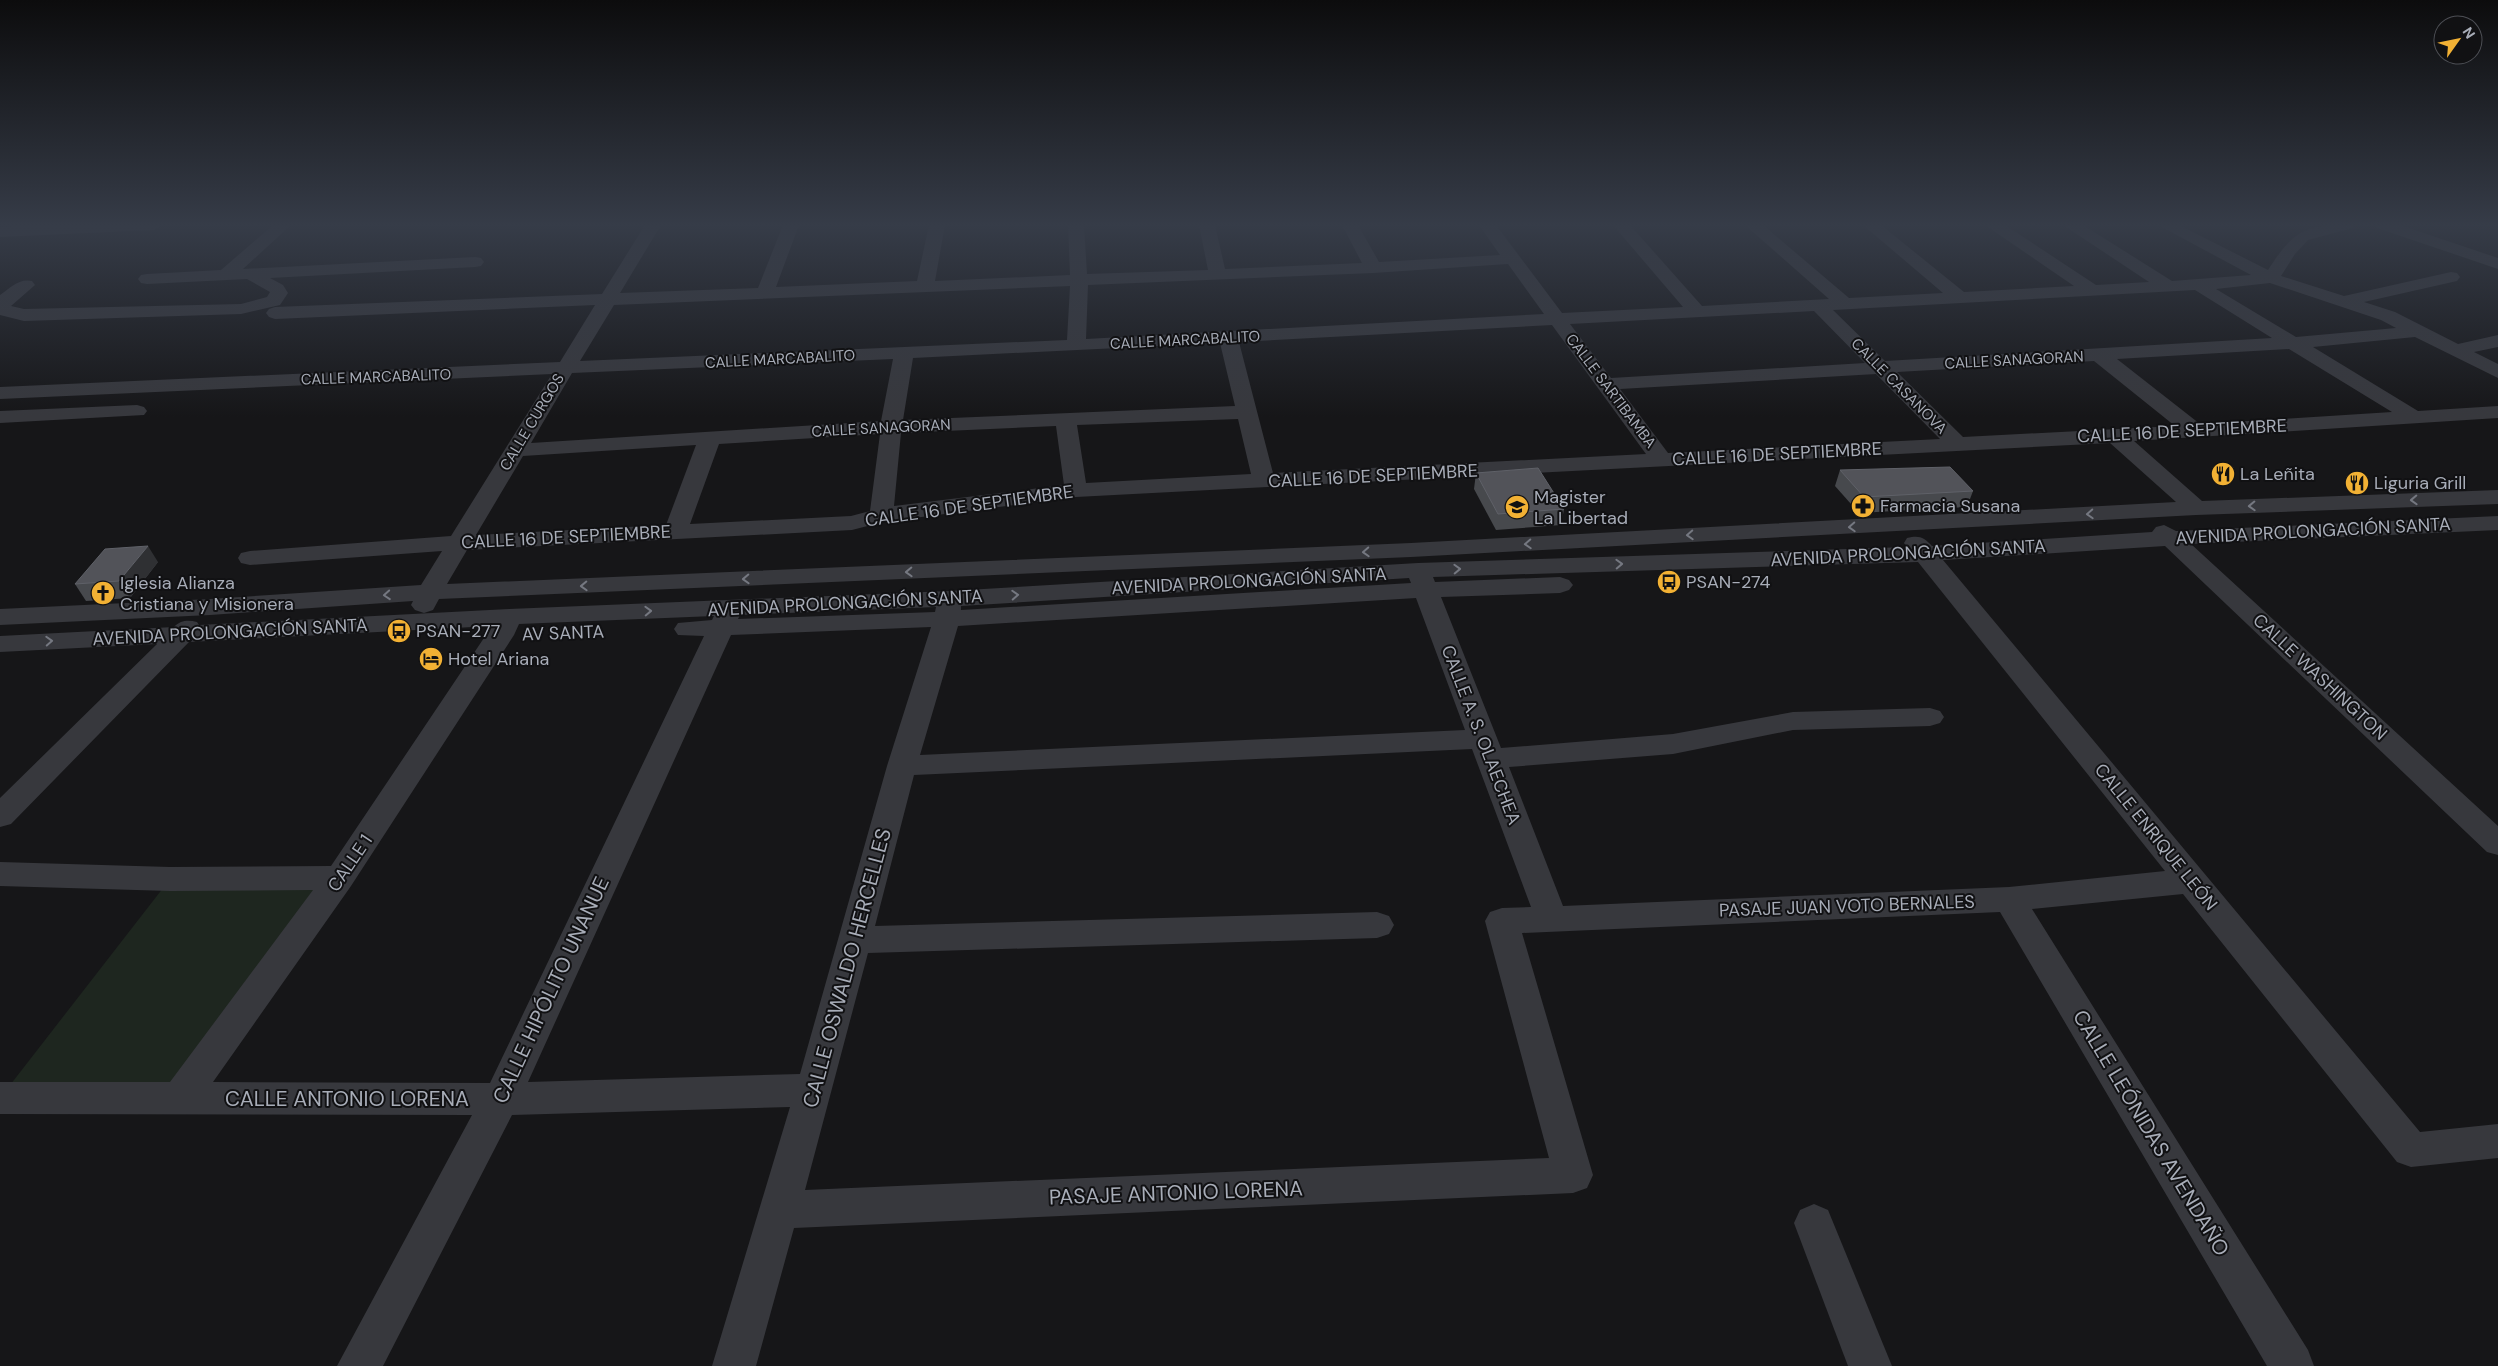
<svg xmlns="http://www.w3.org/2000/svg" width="2498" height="1366" viewBox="0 0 2498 1366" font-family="'DM Sans',sans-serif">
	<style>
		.green { fill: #1e261f }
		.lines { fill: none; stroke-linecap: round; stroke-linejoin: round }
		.minor { fill: #37383d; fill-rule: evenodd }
		.wall { fill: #47494d }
		.shaded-wall { fill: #2f3033 }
		.building { fill: #525359; stroke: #5f6168 }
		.oneway { stroke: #757881 }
		.labels { text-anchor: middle; stroke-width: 4; stroke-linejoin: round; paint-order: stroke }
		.far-street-label { font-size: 15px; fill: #a8adb8; stroke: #111113 }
		.street-label { font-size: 18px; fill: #a8adb8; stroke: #111113 }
		.poi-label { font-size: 18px; fill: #a8adb8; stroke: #111113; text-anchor: start }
		.near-street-label { font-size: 21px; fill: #a8adb8; stroke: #111113 }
	</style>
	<rect width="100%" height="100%" fill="#161618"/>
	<!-- green -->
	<path class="green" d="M340 878 179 1100 0 1098 170 879Z"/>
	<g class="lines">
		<!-- minor -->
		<g class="minor">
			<path d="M38 225H162L154 230 0 237V227Z"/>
			<path d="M273 225H291L243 269 475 257 481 258 484 262 481 266 475 267 270 278 283 285 288 293 280 305 241 314 24 321 0 315V295C10 288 19 278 32 281L35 285 11 306 24 309 241 304 267 297 270 292 247 279 147 284 141 283 138 279 141 275 147 274 221 270Z"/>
			<path d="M645 225H661L620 293 758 288 783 225H799L776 287 917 281 929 225H945L935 281 1070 275 1068 225H1084L1087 274 1208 270 1199 225H1215L1225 269 1362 263 1342 225H1358L1379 262 1500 255 1479 225H1496L1562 313 1683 307 1613 225H1630L1702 306 1829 299 1745 225H1763L1849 298 1943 293 1863 225H1881L1964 292 2074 286 1985 225H2005L2096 285 2149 282 2063 225H2083L2172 281 2251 275 2158 225H2179L2268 270C2295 228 2306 225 2355 225L2353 228 2308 240 2295 254 2281 276 2344 296 2451 272 2457 273 2460 277 2457 281 2364 302 2395 312 2458 344 2498 335V347L2474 352 2498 364V378L2415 337 2313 347 2418 411 2498 406V418L2134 441 2202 501 2498 490V504L2196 515 1411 557 439 599 433 610 424 613 415 610 411 605 413 601 210 615 0 625V609L210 599 421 585 442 551 250 565 241 563 238 558 241 553 250 551 451 536 552 374 0 399V387L560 362 595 305 275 319 269 317 266 313 269 309 275 307 602 294ZM1508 264 1544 314 1086 339 1088 285 1373 273ZM2270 283 2381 320 2396 328 2296 337 2216 289ZM1070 286 1067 340 580 361 614 305ZM2195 290 2272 338 1885 361 1833 310ZM1814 311 1865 363 1611 378 1570 324ZM1552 325 1646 454 1273 473 1239 342ZM1220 343 1235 406 903 420 913 358ZM2289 349 2392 412 2200 424 2117 359ZM893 359 881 421 531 443 572 373ZM2094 361 2175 426 1963 437 1897 372ZM1876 374 1940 439 1668 453 1620 389ZM1238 419 1251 474 1086 483 1077 425ZM1056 426 1064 485 894 506 901 433ZM880 434 870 511 851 516 690 524 719 444ZM2110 443 2176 502 1411 543 447 584 467 550 852 530 883 522 1076 497ZM696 445 666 525 476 535 523 456Z"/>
			<path d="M2375 225H2400L2498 258V269L2377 228Z"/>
			<path d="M137 405 144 407 147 411 144 415 0 423V411Z"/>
			<path d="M2498 516V530L2191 544 2498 826V855L2487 852 2165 546 1943 560 2420 1132 2498 1124V1158L2411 1167 2397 1162 2183 894 2032 909 2308 1350 2314 1366H2267L2000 912 1522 933 1593 1175 1587 1188 1573 1193 794 1228 756 1366H712L790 1107 512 1115 383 1366H337L472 1115 0 1114V1082H170L313 890 170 891 0 886V862L170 867 331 866 492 626 189 642 11 824 0 827V798L157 644 0 652V636L174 627C181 620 188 620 197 622L199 625 509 609 949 591 1418 563 1907 547 1904 543 1907 538C1919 535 1924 537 1932 546L2152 532 2156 527 2164 525 2176 531ZM1918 562 2165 871 2009 887 1563 906 1509 767 1673 754 1793 730 1930 726 1940 723 1944 717 1940 711 1930 708 1793 712 1673 734 1501 748 1441 597 1560 593 1569 590 1573 585 1569 580 1560 577 1435 582 1433 577ZM1409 578 1411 583 961 610V606ZM1416 598 1465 730 920 755 958 626ZM936 607 935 612 738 619 740 615ZM714 616 712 620 678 623 674 629 678 635 704 636 490 1083 213 1082 351 886 514 635 519 624ZM931 627 887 766 800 1074 528 1082 731 635ZM1472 749 1531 907 1502 908 1490 912 1485 921 1549 1158 805 1190 868 953 1377 938 1389 934 1394 925 1389 916 1377 912 875 926 914 775Z"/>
			<path d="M1814 1204 1828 1210 1892 1366H1848L1794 1223 1800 1210Z"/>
		</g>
	</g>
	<!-- wall -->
	<g class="wall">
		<path d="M1840 470 1973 491 1967 507 1859 513 1835 486Z"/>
		<path d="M1476 473 1564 509 1561 525 1496 530 1474 489Z"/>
		<path d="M158 562 130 598 86 601 75 584Z"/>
	</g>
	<!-- shaded-wall -->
	<path class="shaded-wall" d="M148 546 158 562 130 598 119 581Z"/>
	<!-- building -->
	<g class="building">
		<path d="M1950 467 1973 491 1864 497 1840 470Z"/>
		<path d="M1538 468 1564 509 1498 514 1476 473Z"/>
		<path d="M148 546 119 581 75 584 105 549Z"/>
	</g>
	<!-- one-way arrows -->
	<defs><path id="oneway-chevron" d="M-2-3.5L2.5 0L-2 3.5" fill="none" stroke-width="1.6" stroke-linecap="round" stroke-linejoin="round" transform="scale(1.25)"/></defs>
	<g class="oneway">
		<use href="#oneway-chevron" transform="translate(2414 500) rotate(178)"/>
		<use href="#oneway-chevron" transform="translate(2252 506) rotate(178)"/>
		<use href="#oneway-chevron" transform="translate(2090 514) rotate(177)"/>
		<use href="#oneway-chevron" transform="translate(1852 527) rotate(177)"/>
		<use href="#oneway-chevron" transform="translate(1690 535) rotate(177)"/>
		<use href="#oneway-chevron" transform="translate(1528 544) rotate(177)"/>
		<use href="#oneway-chevron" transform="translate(1366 552) rotate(177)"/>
		<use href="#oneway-chevron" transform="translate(1619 564) rotate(-2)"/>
		<use href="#oneway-chevron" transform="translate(1457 569) rotate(-2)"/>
		<use href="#oneway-chevron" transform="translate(909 572) rotate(178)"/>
		<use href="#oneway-chevron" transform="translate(746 579) rotate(178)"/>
		<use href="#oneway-chevron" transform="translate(584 586) rotate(178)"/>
		<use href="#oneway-chevron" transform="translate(387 595) rotate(176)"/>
		<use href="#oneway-chevron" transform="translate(1015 595) rotate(-3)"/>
		<use href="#oneway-chevron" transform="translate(648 611) rotate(-2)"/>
		<use href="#oneway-chevron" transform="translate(49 641) rotate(-3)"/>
	</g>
	<!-- sky -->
	<linearGradient id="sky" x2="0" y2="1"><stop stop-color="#0c0c0d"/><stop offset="0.54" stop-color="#363c48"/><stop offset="1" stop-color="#363c48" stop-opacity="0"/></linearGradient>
	<rect width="2498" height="417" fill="url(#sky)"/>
	<!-- icons -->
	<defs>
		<g id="restaurant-disc" transform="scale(1.25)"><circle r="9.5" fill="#f2b134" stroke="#111113"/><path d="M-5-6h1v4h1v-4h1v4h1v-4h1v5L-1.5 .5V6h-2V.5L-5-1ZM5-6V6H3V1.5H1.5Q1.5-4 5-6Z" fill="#111"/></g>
		<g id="pharmacy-disc" transform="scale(1.25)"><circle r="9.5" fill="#f2b134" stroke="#111113"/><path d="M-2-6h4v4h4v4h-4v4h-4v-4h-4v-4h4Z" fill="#111"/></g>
		<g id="school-disc" transform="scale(1.25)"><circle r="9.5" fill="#f2b134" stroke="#111113"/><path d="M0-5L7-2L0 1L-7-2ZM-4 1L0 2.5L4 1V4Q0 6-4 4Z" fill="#111"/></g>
		<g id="bus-disc" transform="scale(1.25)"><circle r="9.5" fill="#f2b134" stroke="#111113"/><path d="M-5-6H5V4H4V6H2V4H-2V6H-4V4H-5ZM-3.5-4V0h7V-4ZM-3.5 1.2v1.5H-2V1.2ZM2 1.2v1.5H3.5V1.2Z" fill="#111"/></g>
		<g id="church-disc" transform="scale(1.25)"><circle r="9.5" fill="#f2b134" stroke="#111113"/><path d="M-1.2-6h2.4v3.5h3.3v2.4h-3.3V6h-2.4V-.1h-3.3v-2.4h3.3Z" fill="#111"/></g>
		<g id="hotel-disc" transform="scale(1.25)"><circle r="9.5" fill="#f2b134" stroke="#111113"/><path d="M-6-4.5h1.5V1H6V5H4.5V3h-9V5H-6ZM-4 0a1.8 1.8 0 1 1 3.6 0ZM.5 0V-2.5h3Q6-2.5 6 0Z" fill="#111"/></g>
	</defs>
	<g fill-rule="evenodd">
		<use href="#restaurant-disc" x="2223" y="474"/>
		<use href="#restaurant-disc" x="2357" y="483"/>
		<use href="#pharmacy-disc" x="1863" y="506"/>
		<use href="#school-disc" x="1517" y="507"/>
		<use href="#bus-disc" x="1669" y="582"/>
		<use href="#church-disc" x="103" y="593"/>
		<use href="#bus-disc" x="399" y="631"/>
		<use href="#hotel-disc" x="431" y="659"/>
	</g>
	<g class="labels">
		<!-- far-street labels -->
		<g class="far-street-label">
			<text transform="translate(1185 340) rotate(-3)" y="5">CALLE MARCABALITO</text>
			<text transform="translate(780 359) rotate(-3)" y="5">CALLE MARCABALITO</text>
			<text transform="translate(2014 360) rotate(-3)" y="5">CALLE SANAGORAN</text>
			<text transform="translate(376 377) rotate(-2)" y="5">CALLE MARCABALITO</text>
			<text transform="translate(1899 386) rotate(45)" y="5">CALLE CASANOVA</text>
			<text transform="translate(1611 391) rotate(53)" y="5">CALLE SARTIBAMBA</text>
			<text transform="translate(532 422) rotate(-59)" y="5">CALLE CURGOS</text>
			<text transform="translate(881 428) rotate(-3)" y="5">CALLE SANAGORAN</text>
		</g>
		<!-- street labels -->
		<g class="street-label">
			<text transform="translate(2182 431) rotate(-3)" y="6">CALLE 16 DE SEPTIEMBRE</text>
			<text transform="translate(1777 454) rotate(-3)" y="6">CALLE 16 DE SEPTIEMBRE</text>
			<text transform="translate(1373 476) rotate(-3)" y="6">CALLE 16 DE SEPTIEMBRE</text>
			<text transform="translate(969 506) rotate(-8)" y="6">CALLE 16 DE SEPTIEMBRE</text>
			<text transform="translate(2313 531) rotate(-3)" y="6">AVENIDA PROLONGACIÓN SANTA</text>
			<text transform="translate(566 537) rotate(-3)" y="6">CALLE 16 DE SEPTIEMBRE</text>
			<text transform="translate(1908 553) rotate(-3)" y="6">AVENIDA PROLONGACIÓN SANTA</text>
			<text transform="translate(1249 581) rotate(-3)" y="6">AVENIDA PROLONGACIÓN SANTA</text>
			<text transform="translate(845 603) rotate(-3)" y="6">AVENIDA PROLONGACIÓN SANTA</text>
			<text transform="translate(230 632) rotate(-3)" y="6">AVENIDA PROLONGACIÓN SANTA</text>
			<text transform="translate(563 633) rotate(-2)" y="6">AV SANTA</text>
			<text transform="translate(2320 677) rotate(43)" y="6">CALLE WASHINGTON</text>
			<text transform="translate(1481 735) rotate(69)" y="6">CALLE A. S. OLAECHEA</text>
			<text transform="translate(2156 837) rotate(51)" y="6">CALLE ENRIQUE LEÓN</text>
			<text transform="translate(350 863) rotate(-56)" y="6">CALLE 1</text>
			<text transform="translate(1847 906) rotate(-2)" y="6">PASAJE JUAN VOTO BERNALES</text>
		</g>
		<!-- poi labels -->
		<g class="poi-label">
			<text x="2240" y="480">La Leñita</text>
			<text x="2374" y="489">Liguria Grill</text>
			<text x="1534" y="503">Magister<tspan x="1534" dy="21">La Libertad</tspan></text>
			<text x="1880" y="512">Farmacia Susana</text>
			<text x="1686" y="588">PSAN-274</text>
			<text x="120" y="589">Iglesia Alianza<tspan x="120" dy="21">Cristiana y Misionera</tspan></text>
			<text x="416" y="637">PSAN-277</text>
			<text x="448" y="665">Hotel Ariana</text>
		</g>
		<!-- near-street labels -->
		<g class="near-street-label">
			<text transform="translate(847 968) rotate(-75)" y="7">CALLE OSWALDO HERCELLES</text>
			<text transform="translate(551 990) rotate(-65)" y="7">CALLE HIPÓLITO UNANUE</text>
			<text x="347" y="1106">CALLE ANTONIO LORENA</text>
			<text transform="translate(2151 1133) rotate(59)" y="7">CALLE LEÓNIDAS AVENDAÑO</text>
			<text transform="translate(1176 1193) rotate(-2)" y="7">PASAJE ANTONIO LORENA</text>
		</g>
	</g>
	<!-- north arrow -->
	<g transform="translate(2458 40) rotate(57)"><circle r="24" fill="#111113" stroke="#4d4f55"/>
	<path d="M0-4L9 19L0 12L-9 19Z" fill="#f2b134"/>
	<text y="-8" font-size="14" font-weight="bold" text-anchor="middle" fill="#a8adb8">N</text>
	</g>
</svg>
